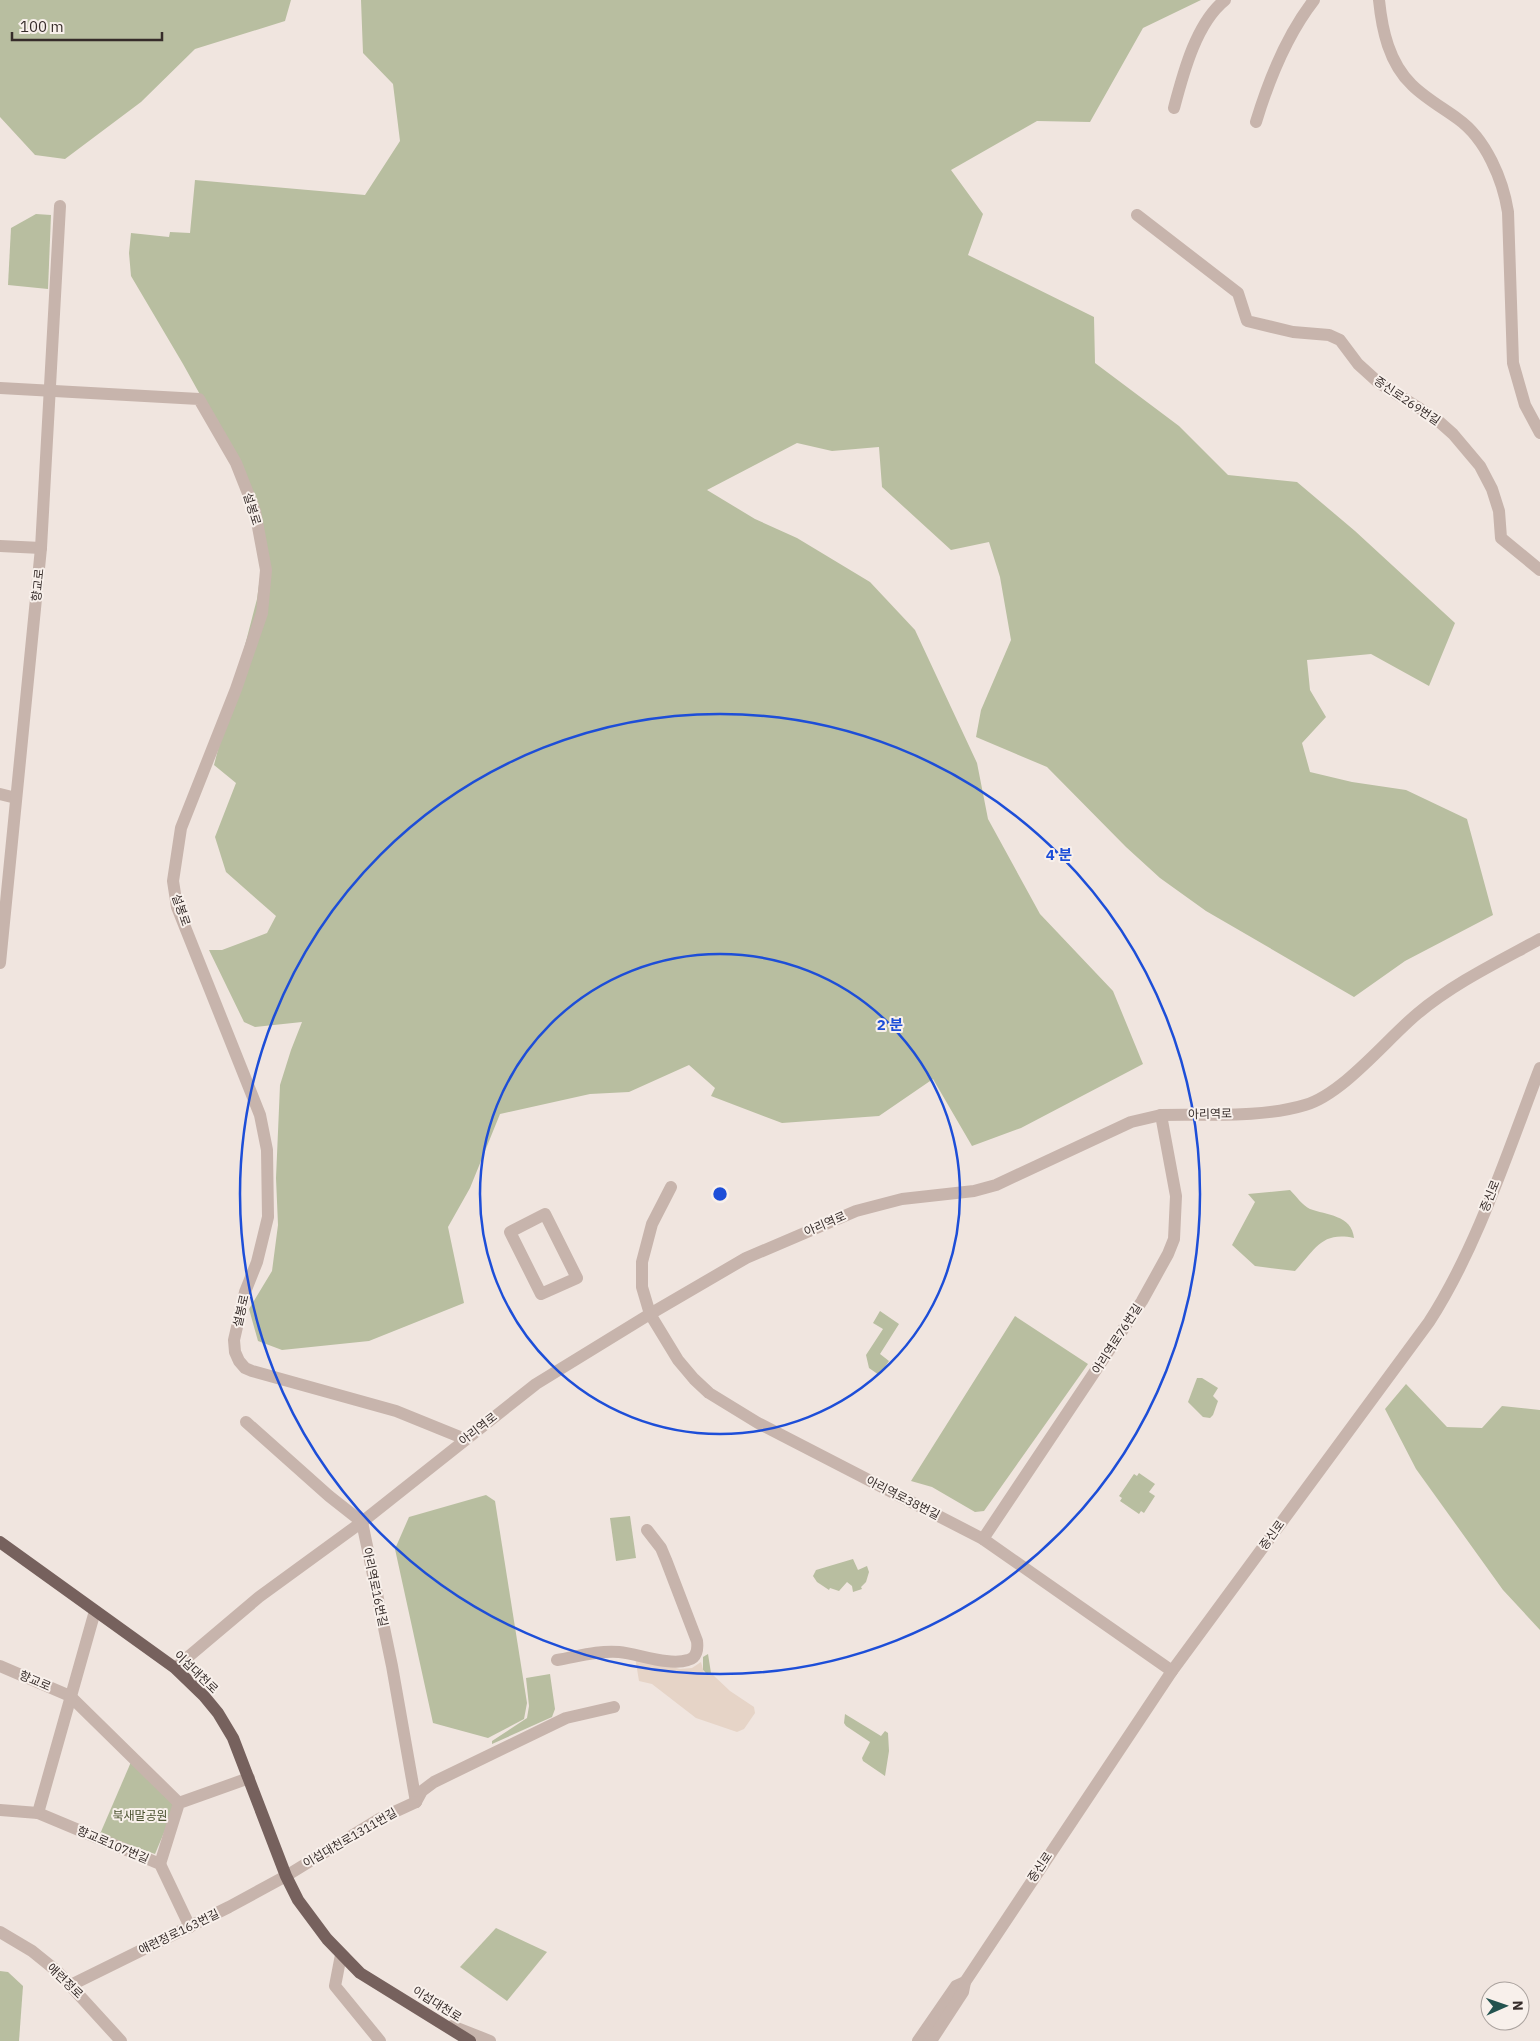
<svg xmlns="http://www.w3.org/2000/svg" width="1540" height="2041" viewBox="0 0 1540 2041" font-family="'IBM Plex Sans','Noto Sans KR',sans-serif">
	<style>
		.green { fill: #b8bea0 }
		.plaza { fill: #e6d4c7 }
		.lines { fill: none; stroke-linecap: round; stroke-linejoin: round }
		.minor { stroke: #c7b4ac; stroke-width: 12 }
		.major { stroke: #76615d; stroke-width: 12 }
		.ring { fill: none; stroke: #1d4ed8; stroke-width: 2.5 }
		.labels { text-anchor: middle; stroke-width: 4; stroke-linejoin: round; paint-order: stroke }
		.street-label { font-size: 12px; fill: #362c2a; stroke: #f8f0eb }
		.park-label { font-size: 12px; fill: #4a5230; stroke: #f8f0eb }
		.centre { fill: #1d4ed8; stroke: #f8f0eb; stroke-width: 2.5 }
		.ring-label { font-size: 15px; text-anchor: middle; font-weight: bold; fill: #1d4ed8; stroke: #f8f0eb; stroke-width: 4; stroke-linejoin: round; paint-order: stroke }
	</style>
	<rect width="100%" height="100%" fill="#f0e5df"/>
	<!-- green -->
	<g class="green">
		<path d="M0 0H291L285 21 195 49 141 102 65 159 35 155 0 117Z"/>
		<path d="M361 0H1201L1143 28 1090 122 1037 121 951 170 983 214 968 255 1094 317 1095 363 1179 426 1228 475 1297 482 1355 531 1455 623 1429 686 1371 654 1307 660 1310 690 1326 717 1302 743 1310 772 1352 782 1406 790 1467 819 1493 915 1405 961 1354 997 1206 911 1160 878 1126 847 1047 767 976 737 981 710 1011 640 1000 577 989 542 951 550 882 487 879 447 832 451 797 443 707 490 755 519 797 538 870 582 915 630 977 763 988 819 1040 914 1113 991 1143 1064 1021 1128 972 1146 933 1079 879 1116 782 1123 711 1096 715 1088 689 1065 629 1092 590 1094 500 1114 470 1188 448 1227 464 1303 369 1341 282 1350 258 1341 249 1309 272 1271 278 1225 276 1178 280 1085 291 1050 302 1022 255 1027 244 1022 209 950H222L267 933 276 916 226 872 215 837 236 783 214 765 257 599 264 549 237 461 183 364 131 276 129 253 131 233 169 237 170 232 190 233 195 180 365 195 400 141 393 84 363 53Z"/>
		<path d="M36 214 51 215 48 289 8 285 11 228Z"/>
		<path d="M1290 1190C1296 1196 1303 1206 1310 1209 1326 1215 1352 1215 1354 1238 1321 1231 1315 1250 1295 1271L1255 1266 1232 1245 1255 1202 1248 1194Z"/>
		<path d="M880 1311 899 1324 880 1354 889 1361 879 1375 869 1368 866 1355 883 1329 873 1323Z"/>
		<path d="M1015 1316 1088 1364 984 1511 975 1512 932 1487 911 1481Z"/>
		<path d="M1197 1378H1202L1218 1388 1213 1396 1218 1401 1213 1415 1210 1418 1203 1417 1188 1402Z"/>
		<path d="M1406 1384 1447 1427 1482 1428 1502 1406 1540 1410V1630L1503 1590 1416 1469 1385 1409Z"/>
		<path d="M1139 1473 1155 1484 1149 1492 1155 1496 1144 1513 1141 1511 1139 1514 1120 1501 1122 1498 1119 1496 1134 1474 1137 1476Z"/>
		<path d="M486 1495 495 1501 527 1703 524 1719 488 1738 433 1723 395 1549 409 1517Z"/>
		<path d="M630 1516 636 1558 616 1561 610 1518Z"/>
		<path d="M853 1559 858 1570 867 1566 869 1572 866 1582 861 1587 862 1589 853 1592 852 1586 847 1582 839 1591 830 1588 829 1590 817 1582 813 1576 816 1570Z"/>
		<path d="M708 1654 711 1673 707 1674 703 1670V1657Z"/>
		<path d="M550 1674 555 1709 552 1717 492 1744V1741L527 1718 529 1706 526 1678Z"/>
		<path d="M845 1714 881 1736 885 1731 888 1733 889 1751 885 1776 863 1761 862 1758 870 1742 846 1726 844 1723Z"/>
		<path d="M131 1762 176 1804 155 1854 100 1834Z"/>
		<path d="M496 1928 547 1952 507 2001 460 1967Z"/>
		<path d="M0 1971 8 1972 23 1986 19 2041H0Z"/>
	</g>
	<!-- plaza -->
	<path class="plaza" d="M635 1657 680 1669 692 1668 701 1662 704 1673 712 1674 730 1691 754 1707 755 1713 744 1729 737 1732 696 1718 652 1684 639 1681Z"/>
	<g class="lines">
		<!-- minor -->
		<g class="minor">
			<path d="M1379 0C1382 30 1389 63 1412 85 1425 98 1443 108 1458 119 1486 139 1503 180 1508 212L1513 363 1525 405 1540 433"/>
			<path d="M1174 108C1183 74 1196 23 1225 0"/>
			<path d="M1256 122C1269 79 1286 36 1314 0"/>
			<path d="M1137 215 1238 293 1247 321 1293 332 1329 335 1340 340 1358 364 1379 383 1435 418 1453 434 1480 466 1492 489 1499 511 1501 538 1540 570"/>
			<path d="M0 388 199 399 236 463 255 511 266 570 262 613 236 689 181 828 173 881 177 907 260 1115 267 1150 268 1217 257 1262 245 1292 234 1340 235 1352 239 1361 245 1368 252 1371 396 1411 465 1439"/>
			<path d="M0 546 41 548"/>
			<path d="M0 794 16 798"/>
			<path d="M0 963 41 548 60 206"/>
			<path d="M671 1187 652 1224 642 1262V1287L650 1314 678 1360 694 1379 709 1393 758 1423 983 1539 1172 1671"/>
			<path d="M545 1214 577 1278 541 1294 510 1232Z"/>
			<path d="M246 1422 329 1496 362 1522 392 1666 416 1802"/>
			<path d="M983 1539 1142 1301 1168 1254 1174 1239 1176 1196 1161 1115"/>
			<path d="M557 1660C576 1657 598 1650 619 1652 639 1654 669 1666 688 1660 697 1658 698 1649 697 1641L666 1560 661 1548 647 1530"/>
			<path d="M0 1666 70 1696 179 1803"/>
			<path d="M175 1668 259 1597 362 1522 536 1384 650 1314 746 1258 856 1211 902 1199 974 1191 996 1185 1131 1122 1161 1115C1206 1114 1263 1118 1305 1105 1343 1094 1386 1040 1417 1014 1454 983 1498 962 1540 939"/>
			<path d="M416 1802 422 1791 434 1782 566 1718 614 1707"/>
			<path d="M0 1810 38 1813 160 1864 190 1927"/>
			<path d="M38 1813 95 1611"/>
			<path d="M160 1864 179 1803 249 1778"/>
			<path d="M0 1932 32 1951 58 1972 121 2041"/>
			<path d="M341 1955 335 1986 380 2041"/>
			<path d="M71 1985 229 1907 286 1876 379 1819 416 1802"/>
			<path d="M452 2026 490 2041"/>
			<path d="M918 2041 956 1986 965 1982"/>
			<path d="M931 2041 963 1992 965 1982 1172 1671 1429 1322C1477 1248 1508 1151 1540 1068"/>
		</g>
		<!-- major -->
		<path class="major" d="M0 1542 175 1668 204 1696 218 1713 233 1738 286 1876 298 1900 327 1939 360 1973 470 2041"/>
	</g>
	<!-- distance rings -->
	<g class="ring">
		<circle cx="720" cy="1194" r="240"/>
		<circle cx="720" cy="1194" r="480"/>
	</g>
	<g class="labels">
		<!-- street labels -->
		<g class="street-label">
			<text transform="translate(1407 401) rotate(34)" y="4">증신로269번길</text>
			<text transform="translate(252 509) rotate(73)" y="4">설봉로</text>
			<text transform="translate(38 585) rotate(-84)" y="4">향교로</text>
			<text transform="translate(181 910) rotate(71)" y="4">설봉로</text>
			<text transform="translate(1210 1114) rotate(-1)" y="4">아리역로</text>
			<text transform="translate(1490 1196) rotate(-68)" y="4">증신로</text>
			<text transform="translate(825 1224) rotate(-23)" y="4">아리역로</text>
			<text transform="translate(241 1311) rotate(-77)" y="4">설봉로</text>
			<text transform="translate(1117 1339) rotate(-57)" y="4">아리역로76번길</text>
			<text transform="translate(478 1429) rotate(-38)" y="4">아리역로</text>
			<text transform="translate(903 1498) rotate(27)" y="4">아리역로38번길</text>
			<text transform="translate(1272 1535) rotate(-54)" y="4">증신로</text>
			<text transform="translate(375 1587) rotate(78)" y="4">아리역로16번길</text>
			<text transform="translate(196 1672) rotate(44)" y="4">이섭대천로</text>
			<text transform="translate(35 1681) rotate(23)" y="4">향교로</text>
			<text transform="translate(350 1838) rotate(-30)" y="4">이섭대천로1311번길</text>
			<text transform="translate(113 1845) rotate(23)" y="4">향교로107번길</text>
			<text transform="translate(1040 1867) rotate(-56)" y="4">증신로</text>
			<text transform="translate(179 1932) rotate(-26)" y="4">애련정로163번길</text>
			<text transform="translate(65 1981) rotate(44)" y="4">애련정로</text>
			<text transform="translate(437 2004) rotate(32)" y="4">이섭대천로</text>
		</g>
		<!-- park labels -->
		<g class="park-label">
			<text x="140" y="1820">북새말공원</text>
		</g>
	</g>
	<circle cx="720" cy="1194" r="8" class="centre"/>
	<g class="ring-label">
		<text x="1059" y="860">4 분</text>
		<text x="890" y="1030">2 분</text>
	</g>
	<!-- north arrow -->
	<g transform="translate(1505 2006) rotate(88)"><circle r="24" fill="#f8f0eb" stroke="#aaa29e"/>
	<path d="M0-4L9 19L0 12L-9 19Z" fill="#23534f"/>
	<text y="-8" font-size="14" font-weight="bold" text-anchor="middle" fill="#362c2a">N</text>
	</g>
	<!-- scale -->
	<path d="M12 32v8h150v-8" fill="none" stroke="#362c2a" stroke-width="2.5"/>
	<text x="20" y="32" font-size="15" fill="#362c2a" stroke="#f8f0eb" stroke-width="4" paint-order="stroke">100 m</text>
</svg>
